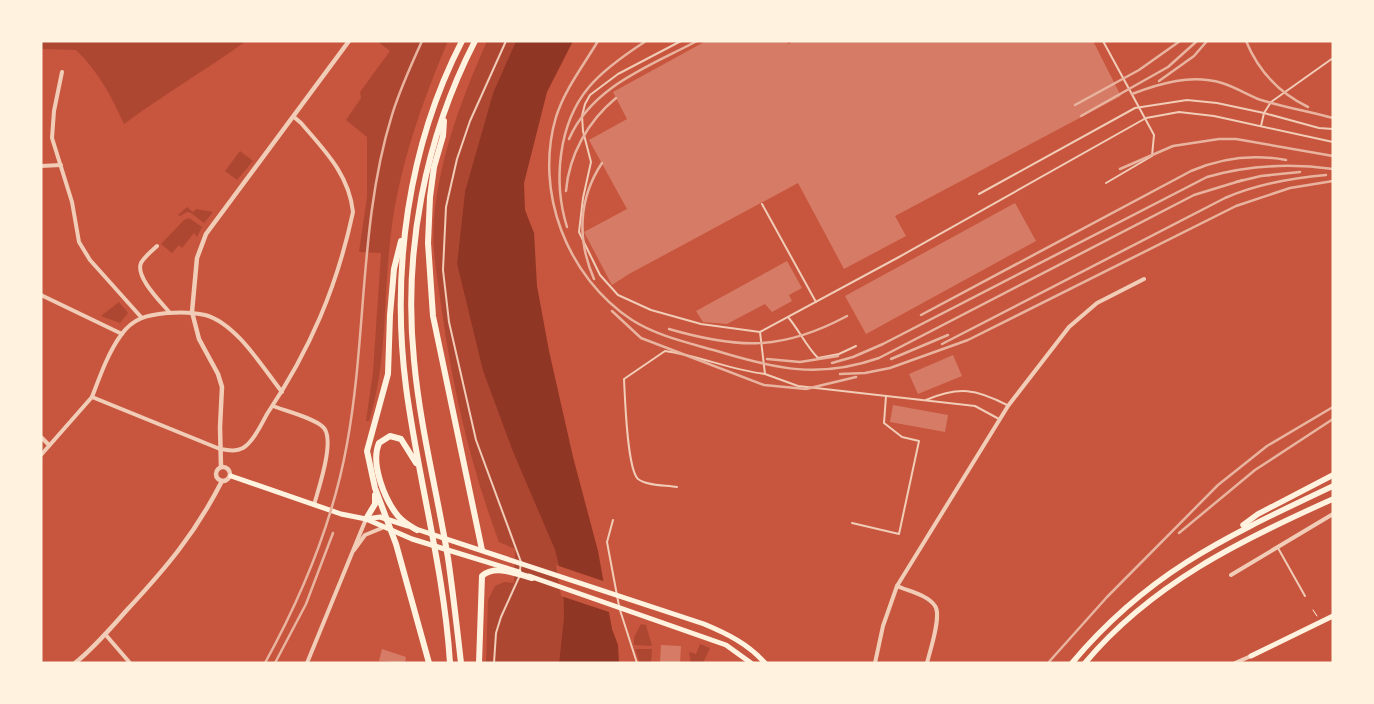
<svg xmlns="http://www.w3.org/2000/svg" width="1374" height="704" viewBox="0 0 1374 704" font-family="'DM Sans',sans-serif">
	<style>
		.green { fill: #ae4732 }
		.water { fill: #8f3625 }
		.pier { fill: #c8553d }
		.building { fill: #d67c66 }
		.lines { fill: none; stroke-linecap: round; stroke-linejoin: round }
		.path { stroke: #fff3e0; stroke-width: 1 }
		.service { stroke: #f1ccb7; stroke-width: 2 }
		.minor { stroke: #f1ccb7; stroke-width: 4 }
		.tertiary { stroke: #f1ccb7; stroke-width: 4.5 }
		.secondary { stroke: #fff3e0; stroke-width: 5 }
		.primary { stroke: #fff3e0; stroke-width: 5.5 }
		.motorway { stroke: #fff3e0; stroke-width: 6 }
		.rail { stroke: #e9b49f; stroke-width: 2.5 }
	</style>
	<rect width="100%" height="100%" fill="#c8553d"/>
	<!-- green -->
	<g class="green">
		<path d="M41 41H246C206 70 163 95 124 124 111 96 99 72 76 50L41 49Z"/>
		<path d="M377 41H448C422 102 399 167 391 233 383 296 388 361 369 421H366L373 372 381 253 359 252 367 197V137L346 120 361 98 360 92 390 51Z"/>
		<path d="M487 41H516L493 93 465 191 457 264 483 371 513 452 555 550 563 583 564 617 559 663H486L488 600 495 586 504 582 514 583 515 549 499 542C471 467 453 390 442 312 438 280 431 249 434 218 440 155 462 98 487 41Z"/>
		<path d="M240 151 253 161 237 180 225 171Z"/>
		<path d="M187 207 193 212 196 209 213 212 204 223 191 213 187 212 180 216 178 215Z"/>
		<path d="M189 218 202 227 197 237 194 233 182 248 179 245 172 253 161 244 184 220Z"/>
		<path d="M119 302 128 313 120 323 101 316Z"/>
		<path d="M641 624 646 625 652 646 634 645V637Z"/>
		<path d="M700 644 710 648 703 663H691L689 652 696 654Z"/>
		<path d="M635 649H652L651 663H640Z"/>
	</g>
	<!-- water -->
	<path class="water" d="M516 41H573L547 92 524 183 525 210 534 233 537 286 549 351 573 457 598 551 612 629 618 645 619 663H559L564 617 563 583 555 550 513 452 483 371 457 264 465 191 493 93Z"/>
	<!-- pier -->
	<path class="pier" d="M556 565 606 582 612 613 561 596Z"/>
	<!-- building -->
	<g class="building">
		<path d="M706 41H787L788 44 794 41H1093L1121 96 895 216 906 236 844 269 798 183 629 274 612 285 584 232 627 209 589 140 627 119 613 92Z"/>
		<path d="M1015 203 1036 241 866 334 845 296Z"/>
		<path d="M787 261 802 288 789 295 792 301 772 312 765 304 727 324 703 322 696 311Z"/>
		<path d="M953 355 962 376 918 394 909 374Z"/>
		<path d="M893 405 948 415 945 432 890 422Z"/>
		<path d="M661 645 681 646 680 663H660Z"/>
		<path d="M382 649 406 657 405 663 379 661Z"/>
	</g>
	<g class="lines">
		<!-- path -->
		<path class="path" d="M1313 610 1317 616"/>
		<!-- service -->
		<g class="service">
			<path d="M506 41 470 121 457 159 446 207 443 270 449 322 476 440 521 562 520 570"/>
			<path d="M681 41 618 74 590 95 585 104 582 116 583 131 591 162 583 198 579 232 600 275 618 295 651 310 701 324 760 332"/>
			<path d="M1103 41 1154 135 1152 156 1106 183"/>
			<path d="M1261 126 1264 113 1271 102 1333 58"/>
			<path d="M979 194 1135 108 1187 100 1217 103 1264 113 1319 128 1333 129"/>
			<path d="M762 204 816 302"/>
			<path d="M788 317C799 330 806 346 818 358L839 354 856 346"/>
			<path d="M760 332 899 257 1146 118 1179 112 1214 116 1333 142"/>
			<path d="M760 332 765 374 798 386 975 406 999 419"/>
			<path d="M926 400C959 386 976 389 1007 405"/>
			<path d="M677 487C666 485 647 486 638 479 627 469 625 397 624 379L665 351C700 356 731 370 765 374"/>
			<path d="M613 520 607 542 619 606"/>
			<path d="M852 523 899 534 919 441 902 437 884 423 886 396"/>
			<path d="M1278 548 1305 596"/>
			<path d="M620 610 637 663"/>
			<path d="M494 663 496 633 501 617 520 575"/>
		</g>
		<!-- minor -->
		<g class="minor">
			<path d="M62 72 54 111 52 138 72 202 79 242 90 260 141 317"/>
			<path d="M41 166 61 165"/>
			<path d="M157 246C152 251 144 257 141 263 135 277 161 302 170 313"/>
			<path d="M41 295 122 334"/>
			<path d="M282 392C263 368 236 323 205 315 193 312 179 312 167 313 147 315 133 318 121 335 108 353 100 376 92 397L220 449C228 450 235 452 243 448 253 442 261 425 267 414 310 350 337 287 353 212 349 174 324 150 301 123L294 117"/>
			<path d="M273 406C286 411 314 418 323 427 336 439 318 490 314 505"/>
			<path d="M41 437 49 445"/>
			<path d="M41 455 92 397"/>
			<path d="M354 550 365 535 382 528"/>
			<path d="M1231 575 1333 514"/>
			<path d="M897 586C908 591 928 595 935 606 942 615 930 651 927 663"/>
			<path d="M105 634 130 663"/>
			<path d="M307 663 366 519"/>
			<path d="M875 663 883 626 897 586 1008 406 1069 327 1097 303 1144 279"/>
			<path d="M1235 663 1251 656"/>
		</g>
		<!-- tertiary -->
		<g class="tertiary">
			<circle cx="223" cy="474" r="7"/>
			<path d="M221 467 220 427 222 387 218 374 199 339 192 312 197 258 206 234 349 41"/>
			<path d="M75 663C94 648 110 629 126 611 166 568 195 534 222 481"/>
		</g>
		<!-- secondary -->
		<g class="secondary">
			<path d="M231 476 341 514 366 519 412 539 519 572"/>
			<path d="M366 519 380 517 408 526"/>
			<path d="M416 529 704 624C728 634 748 644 765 663"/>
			<path d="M529 576 726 645 751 663"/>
			<path d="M1251 656 1333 616"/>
		</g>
		<!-- primary -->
		<g class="primary">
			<path d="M1243 525 1258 514 1333 475"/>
			<path d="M1072 663C1149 571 1228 536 1333 486"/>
			<path d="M1085 663C1151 584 1241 540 1333 499"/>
		</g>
		<!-- motorway -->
		<g class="motorway">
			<path d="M444 121 443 136 434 167 430 197 428 243 433 316 482 550"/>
			<path d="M401 241 394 269 390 315 388 374 367 451 375 488 396 544 429 663"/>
			<path d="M416 463 401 439 390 436 379 443C370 464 385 500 398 516 404 523 410 526 417 530"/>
			<path d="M366 519 375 504V495"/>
			<path d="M450 663C444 569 418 479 406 387 391 270 408 146 462 41"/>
			<path d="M461 663C457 628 453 592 448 558 437 492 420 427 414 360 403 251 425 138 475 41"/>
			<path d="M479 663 482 576C495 564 517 574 532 578"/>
		</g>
		<!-- rail -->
		<g class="rail">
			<path d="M598 41C583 66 565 89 556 117 534 192 567 277 632 320 657 336 689 343 717 351 776 369 819 379 879 358L1194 195 1243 180"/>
			<path d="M1246 41C1258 70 1279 93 1308 107"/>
			<path d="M1159 81 1194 56 1207 41"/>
			<path d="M1132 94C1161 83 1191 74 1222 83 1235 87 1246 94 1258 99 1282 107 1308 111 1333 118"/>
			<path d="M1075 105 1139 70 1180 41"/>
			<path d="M1081 116 1168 67 1197 41"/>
			<path d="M569 139C592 86 650 66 697 41"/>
			<path d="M1120 169 1173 146 1219 139H1236L1333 156"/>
			<path d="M1236 182 1261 176 1300 172"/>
			<path d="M566 191C569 155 588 121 616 98"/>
			<path d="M567 227C553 182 558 124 589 87 604 69 626 54 646 41"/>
			<path d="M594 279C577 240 578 199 602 163"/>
			<path d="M612 311 641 338 764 385 806 389 856 377"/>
			<path d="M921 315 1191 171C1221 158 1253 154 1286 160"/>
			<path d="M669 329C738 349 782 351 847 316"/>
			<path d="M942 344 1225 198C1257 184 1292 178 1326 175"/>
			<path d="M767 359 800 362 838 356"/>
			<path d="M891 359 948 335"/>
			<path d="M832 363 853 357 883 344 1207 177C1249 165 1289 163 1333 169"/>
			<path d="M840 374 865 373 890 368 968 340 1236 206 1290 188 1333 181"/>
			<path d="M1179 533 1255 470 1333 419"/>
			<path d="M265 663C303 594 333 522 347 444 367 335 359 221 392 115 400 89 411 65 422 41"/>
			<path d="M275 663 306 604 333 533"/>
			<path d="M1048 663 1107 597 1218 485 1267 446 1333 407"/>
		</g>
	</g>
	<!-- border -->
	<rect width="1374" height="704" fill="none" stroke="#fff3e0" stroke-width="85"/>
</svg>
